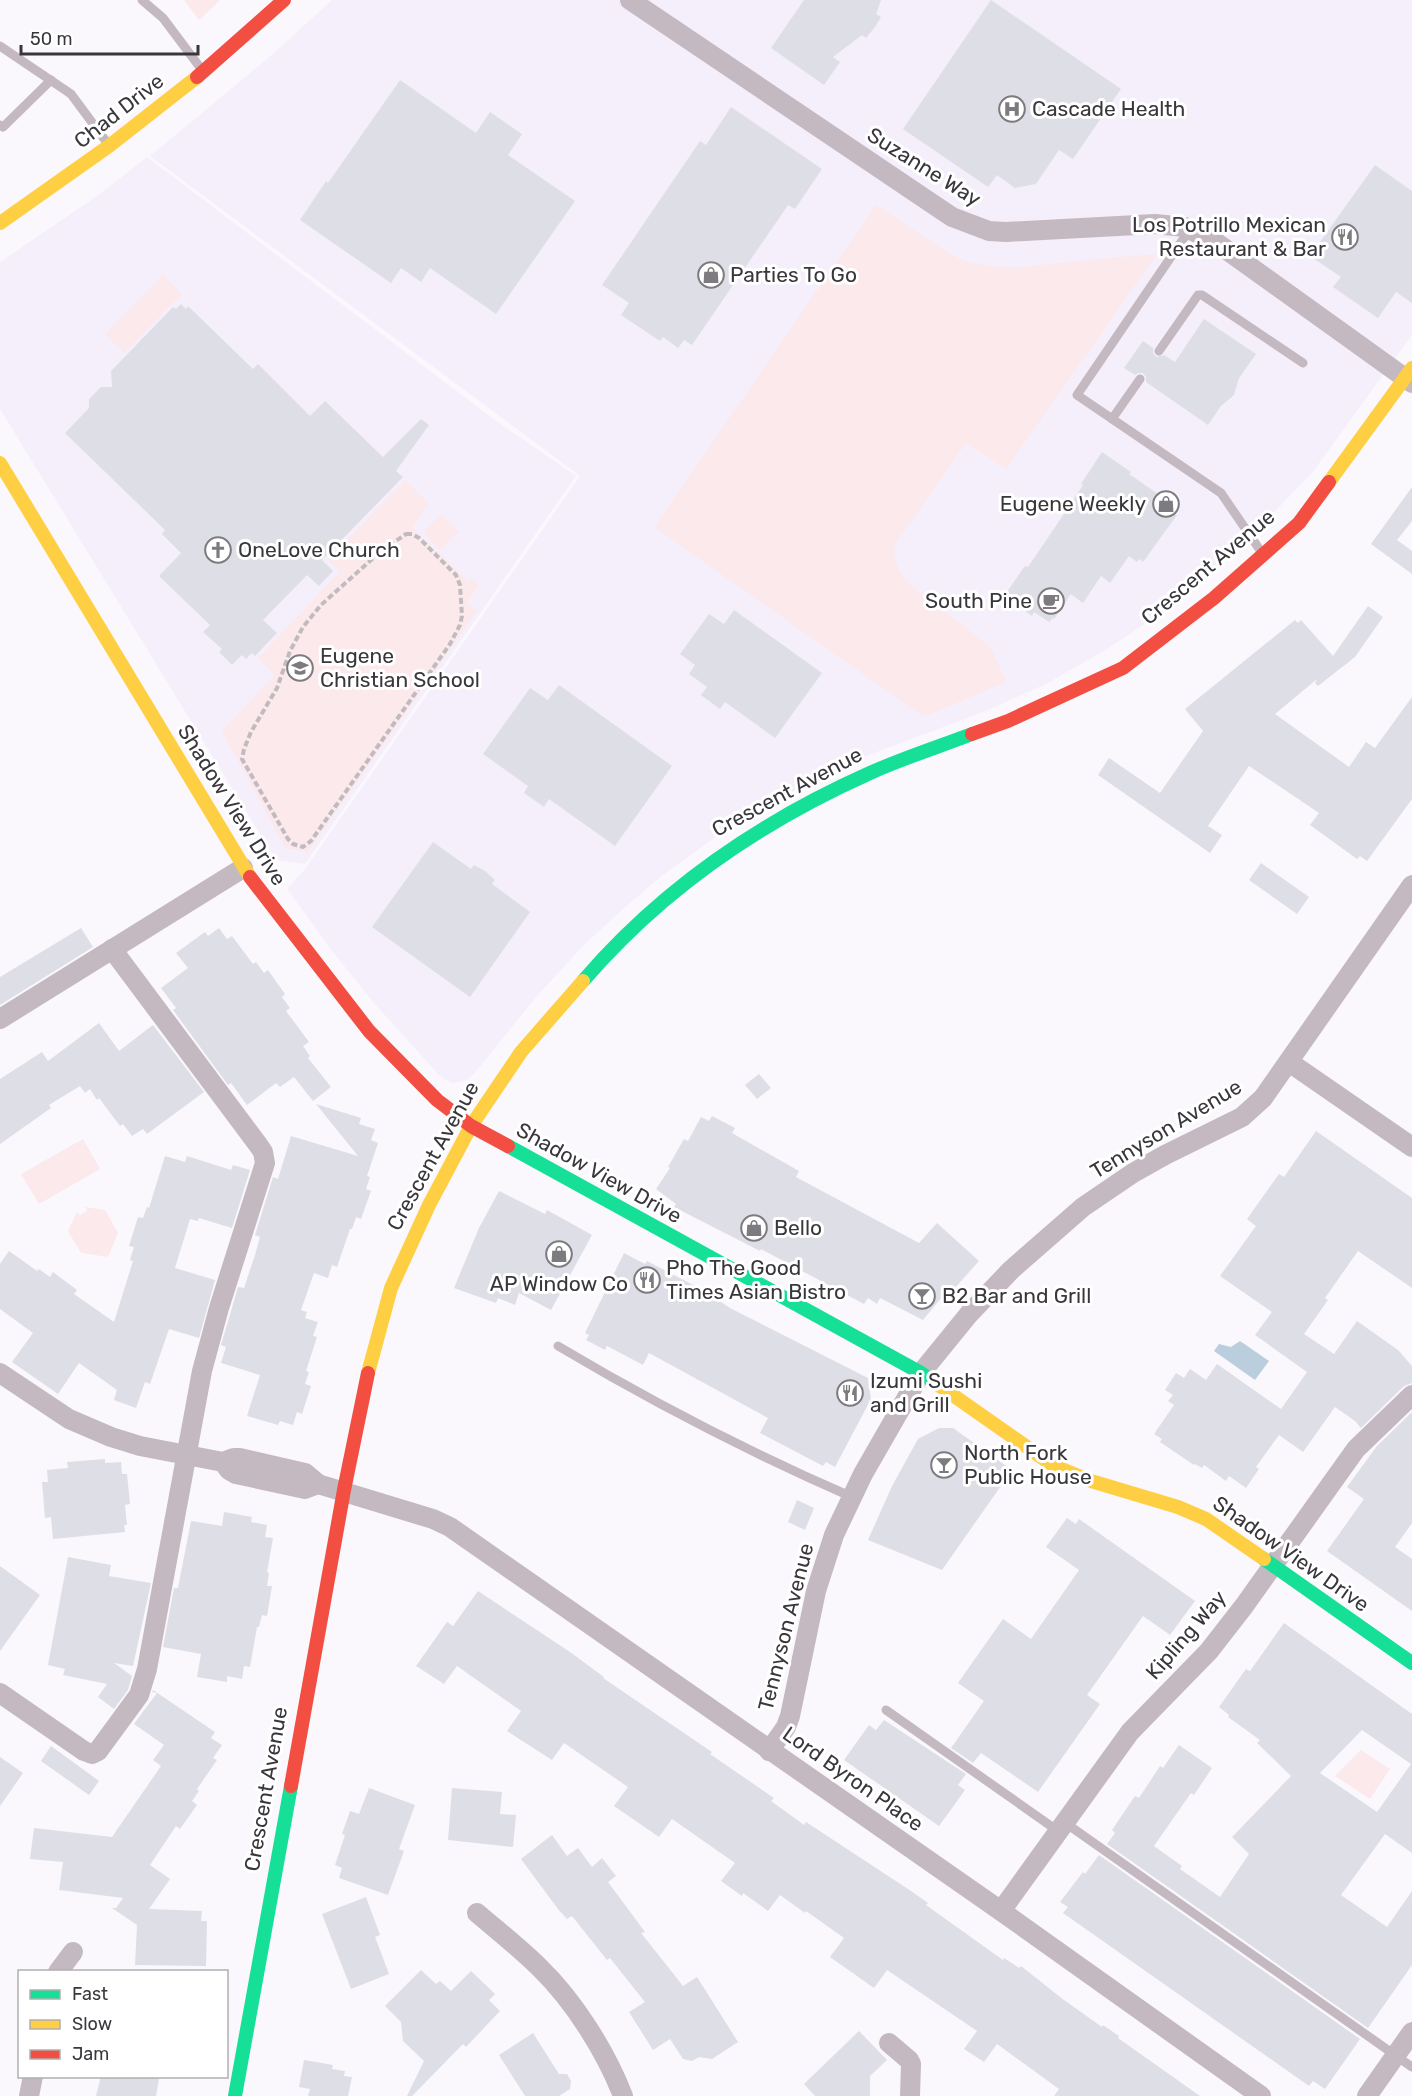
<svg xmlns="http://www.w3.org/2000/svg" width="1412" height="2096" viewBox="0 0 1412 2096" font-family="Rubik,sans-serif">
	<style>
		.built { fill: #f5effc }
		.green { fill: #fbe9ec }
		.water { fill: #bacede }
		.building { fill: #dedee7; fill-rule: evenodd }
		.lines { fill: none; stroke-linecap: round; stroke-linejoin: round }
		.path { stroke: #c1bbc0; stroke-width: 4; stroke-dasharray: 6 3; stroke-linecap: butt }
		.lane { stroke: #c4b9c1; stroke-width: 9 }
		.street { stroke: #c4b9c1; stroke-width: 20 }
		.fast { stroke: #16e098; stroke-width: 14 }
		.slow { stroke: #ffcf43; stroke-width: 14 }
		.jam { stroke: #f24e42; stroke-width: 14 }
		.labels { text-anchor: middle; stroke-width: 6; stroke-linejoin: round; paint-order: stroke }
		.poi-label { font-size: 21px; fill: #39373b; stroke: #fff; text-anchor: start }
		.street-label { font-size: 21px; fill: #39373b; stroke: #fff }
	</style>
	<rect width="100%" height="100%" fill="#faf8fd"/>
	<!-- built -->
	<g class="built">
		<path d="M332 0H1412V335L1312 473 1254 533 1197 584 1157 616 1104 651 1046 684 981 713 861 758 783 796 710 841 663 875 623 909 584 945 537 996 474 1074 467 1080 453 1083 445 1080 438 1074 373 1002 333 952 287 889 305 869 580 476 150 156 267 59Z"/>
		<path d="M147 157 495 420 576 476 305 864 276 860 0 409V262L97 196Z"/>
	</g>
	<!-- green -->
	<g class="green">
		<path d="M184 0H220L199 20Z"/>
		<path d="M876 205 950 254C987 274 1029 266 1069 262 1098 259 1127 256 1157 254L1006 469 966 443 896 543C890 560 900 573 911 586L986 643 991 648 1006 682 924 717 654 527Z"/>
		<path d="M163 275 182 294 124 353 105 334Z"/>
		<path d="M405 480 429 504 412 527 468 581 471 579 479 584 467 603 477 611 308 852 285 848 222 731 275 675 258 658 340 571 328 559Z"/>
		<path d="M441 514 459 532 440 550 423 533Z"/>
		<path d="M83 1139 100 1169 39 1204 21 1174Z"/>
		<path d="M85 1207 105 1210 118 1233 108 1257 81 1253 68 1231 77 1212 80 1215 87 1211Z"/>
		<path d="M1361 1750 1390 1769 1370 1799 1335 1776Z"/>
	</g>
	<!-- water -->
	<path class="water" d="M1240 1341 1269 1361 1255 1380 1214 1351 1219 1344 1231 1347Z"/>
	<!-- building -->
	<g class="building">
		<path d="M804 0H881L876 14 881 17 875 27 866 38 862 35 833 57 840 62 824 85 771 48Z"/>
		<path d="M991 0 1121 89 1073 159 1059 150 1036 184 1015 188 997 175 988 187 903 129Z"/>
		<path d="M400 80 476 133 490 112 522 134 508 155 575 201 496 314 430 268 421 282 401 268 391 283 300 220 326 181 328 183Z"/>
		<path d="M731 107 822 169 795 209 788 205 692 345 684 340 678 348 663 337 660 341 621 315 629 303 602 285 700 141 706 145Z"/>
		<path d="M1375 165 1412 191V303L1396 292 1378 318 1333 287 1341 277 1310 256Z"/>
		<path d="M181 304 186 309 188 306 253 369 258 364 310 416 325 401 383 457 421 419 429 425 396 471 403 477 322 560 333 571 319 586 307 575 263 620 277 633 255 656 252 653 246 659 242 655 232 665 219 652 222 649 203 632 210 625 159 576 181 553 162 534 165 530 65 433 89 408V399L101 387H112L111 371 173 307 176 309Z"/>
		<path d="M1204 319 1256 354 1239 378 1234 395 1221 406 1208 425 1146 382V377L1143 373H1138L1135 375 1124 368 1143 341 1153 348V353L1156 357 1164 355 1175 362Z"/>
		<path d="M1102 452 1131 472 1129 474 1174 505 1173 507 1178 510 1175 515H1177L1143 562 1139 559 1137 562 1129 556 1110 583 1101 576 1083 603 1071 594 1054 619 1053 618 1049 622 1034 612 1032 616 1004 596 1025 566 1028 567 1066 511 1083 485 1081 484Z"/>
		<path d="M1412 487V521L1397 540 1412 551V574L1371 544Z"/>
		<path d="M1368 606 1383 617 1355 657 1318 686 1315 683 1317 679 1275 714 1349 767 1366 742 1375 748 1412 697V799L1367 861 1360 856 1357 859 1310 825 1319 813 1249 766 1208 826 1222 835 1210 853 1098 775 1109 758 1160 793 1203 731 1185 709 1295 620 1298 623 1301 620 1333 656Z"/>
		<path d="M734 610 822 673 775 738 725 702 720 709 701 695 707 687 689 674 695 665 680 654 709 614 724 624Z"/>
		<path d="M559 685 672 766 615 846 549 799 544 807 524 793 528 786 483 754 530 688 548 700Z"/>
		<path d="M433 842 471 869 474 865 485 871 495 880 492 884 530 912 470 997 372 927Z"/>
		<path d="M1261 863 1309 897 1297 914 1249 880Z"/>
		<path d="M81 928 93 947 0 1005V977Z"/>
		<path d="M219 928 227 939 232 936 253 964 256 962 264 973 268 970 285 994 282 997 290 1008 286 1011 309 1042 303 1046 310 1056 308 1058 331 1087 313 1101 294 1077 280 1087 276 1083 247 1105 231 1083 228 1085 173 1010 176 1008 161 988 188 968 176 953 205 932 208 936Z"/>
		<path d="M99 1023 119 1051 153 1025 204 1092 147 1134 143 1129 132 1136 123 1124 120 1126 99 1098 97 1100 90 1089 85 1093 80 1086 49 1105 51 1108 0 1144V1079L42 1052 48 1061Z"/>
		<path d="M759 1074 771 1088 757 1099 745 1085Z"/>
		<path d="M316 1104 361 1118 359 1124 375 1129 371 1140 378 1143 367 1176 370 1177 366 1189 371 1191 361 1219 356 1217 352 1229H350L337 1267 332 1265 328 1278 314 1273 301 1310 307 1312 305 1318 318 1322 313 1336 317 1337 306 1371 309 1372 305 1384 311 1386 302 1414 297 1412 293 1425 280 1421 278 1425 247 1416 260 1375 221 1363 226 1347 221 1345 238 1287 244 1288 255 1255 260 1237 255 1235 273 1177 278 1179 291 1136 358 1156Z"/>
		<path d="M712 1116 735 1128 732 1133 799 1171 796 1177 919 1243 937 1223 979 1261 945 1299 942 1297 923 1320 880 1298 877 1304 868 1298 864 1304 761 1249 760 1251 674 1207 676 1204 656 1189 670 1168 668 1167 684 1139 688 1141 701 1117 709 1121Z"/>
		<path d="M1316 1131 1412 1198V1288L1358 1251 1325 1298 1328 1300 1304 1334 1334 1354 1357 1321 1398 1350 1412 1366V1383L1404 1386 1361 1428 1355 1421 1335 1407 1303 1452 1279 1435 1256 1467 1259 1469 1246 1488 1229 1476 1226 1481 1204 1465 1202 1468 1195 1464 1194 1465 1160 1442 1162 1439 1154 1434 1174 1405 1168 1401 1173 1395 1165 1390 1176 1373 1184 1378 1190 1369 1206 1380 1217 1364 1281 1409 1307 1372 1255 1335 1272 1312 1220 1276 1256 1226 1247 1219 1279 1174 1284 1177Z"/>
		<path d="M165 1156 185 1162 187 1156 231 1170 233 1165 250 1170 232 1228 199 1218 198 1221 190 1219 175 1268 215 1280 199 1338 169 1329 150 1384 145 1382 136 1408 114 1400 117 1390 79 1363 58 1394 12 1362 33 1333 0 1309V1264L9 1251 37 1271 39 1269 50 1277 53 1272 77 1290 74 1294 114 1322 133 1261 130 1260 134 1247 129 1246 138 1217 143 1218 147 1207 149 1208Z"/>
		<path d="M499 1191 545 1214 547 1210 592 1235 551 1310 519 1293 515 1305 498 1298 496 1303 454 1288 479 1228Z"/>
		<path d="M624 1253 645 1264 647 1261 722 1300 721 1302 730 1308 868 1378 871 1399 835 1467 826 1462 823 1466 760 1433 768 1418 649 1353 643 1365 607 1346 605 1350 586 1340 589 1335 585 1333Z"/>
		<path d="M1412 1412V1523L1395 1547 1412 1559V1611L1327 1551 1364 1499 1347 1487 1377 1446Z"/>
		<path d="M939 1428H953L1012 1470 942 1570 868 1540 892 1486 918 1439Z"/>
		<path d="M105 1459V1463L121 1462 122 1474H127L130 1504 125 1505 127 1525H124L125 1532 53 1539 51 1517 45 1518 42 1482H48L47 1470 68 1468 67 1462Z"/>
		<path d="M797 1500 814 1508 805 1530 788 1522Z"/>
		<path d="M224 1512 252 1517 251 1522 267 1525 265 1537 273 1538 267 1572 269 1573 267 1586H272L267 1616 262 1615 259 1627H257L250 1667 244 1666 242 1679 227 1676V1682L197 1677 201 1654 163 1647 174 1588H178L191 1521 222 1526Z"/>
		<path d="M1067 1518 1076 1524 1079 1519 1195 1601 1170 1635 1143 1616 1087 1695 1100 1704 1038 1792 981 1753 973 1763 951 1748 984 1701 958 1683 1003 1619 1031 1639 1079 1570 1046 1547Z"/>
		<path d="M68 1557 111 1565 109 1576 151 1583 133 1666 114 1663 132 1676 128 1690 114 1709 98 1697 107 1684 63 1675 65 1669 48 1665Z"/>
		<path d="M0 1566 40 1595 0 1651Z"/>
		<path d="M478 1591 570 1652 604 1677 603 1678 712 1752 710 1754 774 1798 771 1801 800 1822 804 1825 806 1822 911 1891 928 1903 926 1905 1003 1960 1004 1958 1019 1968 1021 1966 1064 2000 1102 2027 1103 2025 1119 2036 1118 2038 1200 2096H1054L1059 2089 997 2044 984 2062 964 2049 977 2031 887 1970 874 1988 830 1957 844 1938 806 1911 805 1913 780 1895 768 1911 743 1893 742 1896 721 1881 735 1863 672 1819 659 1837 614 1806 628 1787 564 1743 552 1760 507 1731 521 1711 457 1666 444 1684 416 1666 447 1622 453 1626Z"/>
		<path d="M1284 1623 1412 1714V1853L1385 1834 1341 1895 1387 1927 1412 1891V1965L1368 2028 1107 1844 1115 1833 1112 1830 1135 1796 1139 1798 1160 1766 1163 1768 1179 1745 1212 1768 1194 1795 1191 1793 1154 1846 1182 1866 1180 1869 1220 1897 1249 1854 1232 1837 1291 1776 1257 1743 1260 1740 1228 1717 1229 1715 1219 1707 1246 1669 1250 1671ZM1362 1730 1411 1764 1377 1812 1320 1773Z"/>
		<path d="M153 1690 215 1732 211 1738 222 1745 213 1758 217 1760 197 1789 199 1791 192 1801 197 1805 180 1829 176 1826 150 1865 170 1879 149 1909 202 1911 201 1921H207L206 1966 135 1965 137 1925 112 1908H116L123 1898 59 1890 63 1862 30 1859 34 1828 112 1837 161 1766 153 1760 164 1745 134 1724 157 1693 152 1692Z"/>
		<path d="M884 1720 966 1774 958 1785 965 1790 939 1826 844 1760 869 1725 876 1730Z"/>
		<path d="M51 1746 99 1781 89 1795 41 1761Z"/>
		<path d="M0 1757 23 1773 0 1806Z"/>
		<path d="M369 1788 415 1805 399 1849 404 1851 388 1895 339 1878 342 1868 335 1865 345 1835 342 1834 350 1811 359 1814Z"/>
		<path d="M452 1788 502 1792 500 1814 516 1815 513 1847 448 1840Z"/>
		<path d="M552 1835 567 1856 578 1848 592 1867 602 1858 616 1876 608 1882 645 1932 641 1933 683 1986 697 1977 738 2042 712 2059 699 2057 692 2061 683 2059 670 2039 653 2050 629 2012 645 2002 610 1958 607 1960 572 1916 567 1919 558 1909 521 1859Z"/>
		<path d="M1099 1855 1360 2039 1325 2089 1313 2081 1309 2086 1063 1913 1068 1907 1060 1902 1083 1872 1085 1874Z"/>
		<path d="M366 1897 380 1935 375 1937 389 1974 351 1989 322 1914Z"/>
		<path d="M421 1970 436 1984 440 1981 451 1991 471 1971 495 1994 489 2000 500 2011 466 2047 463 2044 412 2096H407L424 2061 403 2041 401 2022 385 2006Z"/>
		<path d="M859 2031 887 2060 870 2076V2096H815L804 2084Z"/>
		<path d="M533 2033 559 2074H567L571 2081 570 2089 559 2096H525L499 2055Z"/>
		<path d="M304 2060 333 2065 332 2069 345 2071 344 2076 352 2077 348 2096H308L310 2089 299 2087Z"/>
		<path d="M101 2076H147L159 2079 156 2096H96Z"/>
	</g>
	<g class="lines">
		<!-- path -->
		<path class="path" d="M406 534H412L419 538 456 575 460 585 462 616 460 625 450 644 311 841 303 847 293 844 288 839 242 759 244 749 251 732 277 688 290 651 303 627 321 605 380 552Z"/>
		<!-- lane -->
		<g class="lane">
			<path d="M142 0 163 18 202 70"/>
			<path d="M0 46 71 94 108 144"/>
			<path d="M0 125 3 127 51 80"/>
			<path d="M1190 229 1077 395 1221 493 1262 553"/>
			<path d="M1159 351 1198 295H1202L1303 363"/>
			<path d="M1112 419 1140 379"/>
			<path d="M558 1346C652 1402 751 1453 852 1497"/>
			<path d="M886 1710 1058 1831"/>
			<path d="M1064 1822 1412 2067"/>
		</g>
		<!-- street -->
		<g class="street">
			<path d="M630 0 952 217 989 231 1006 232 1155 224 1185 227 1217 243 1412 383"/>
			<path d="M0 1019 243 868"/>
			<path d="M1289 1062 1412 1147"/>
			<path d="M0 1373 69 1419 111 1437 140 1446 223 1462 234 1458H240L305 1473 318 1484 433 1519 450 1527 1001 1911 1261 2096"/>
			<path d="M223 1462 229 1470 236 1474 305 1489 318 1484"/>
			<path d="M0 1693 84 1751 92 1754 98 1751 139 1695 147 1669 202 1371 219 1308 265 1163 263 1152 259 1146 112 949"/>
			<path d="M769 1751 786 1727 790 1716 816 1591 834 1535 863 1474 921 1373 969 1314 1011 1270 1083 1207 1133 1173 1165 1155 1242 1117 1263 1098 1412 885"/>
			<path d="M1001 1911 1130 1732 1209 1651 1244 1606 1356 1449 1412 1395"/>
			<path d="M477 1913C498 1931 520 1948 540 1968 574 2001 606 2052 623 2096"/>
			<path d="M58 1972 73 1952"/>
			<path d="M889 2043 909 2060 911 2064 910 2096"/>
			<path d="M29 2096 33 2076"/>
			<path d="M1367 2096 1412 2032"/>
		</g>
		<!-- fast -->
		<g class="fast">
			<path d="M583 981C661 890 760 822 870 773 903 758 938 747 972 734"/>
			<path d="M508 1146 921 1373 937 1384"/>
			<path d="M1264 1559 1412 1663"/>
			<path d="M235 2096 291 1786"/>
		</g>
		<!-- slow -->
		<g class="slow">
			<path d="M0 223 109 146 197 77"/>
			<path d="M0 463 250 877"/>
			<path d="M1329 482 1412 368"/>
			<path d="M368 1373 391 1288 429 1205 471 1126 521 1052 583 981"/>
			<path d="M937 1384 1054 1466 1091 1481 1178 1507 1206 1519 1264 1559"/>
		</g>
		<!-- jam -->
		<g class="jam">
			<path d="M197 77 284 0"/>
			<path d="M972 734 1008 721 1123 668 1214 598 1299 523 1329 482"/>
			<path d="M250 877 369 1031 437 1100 471 1126 508 1146"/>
			<path d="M291 1786 344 1490 368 1373"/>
		</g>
	</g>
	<!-- icons -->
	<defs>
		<g id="hospital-ring" transform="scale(1.35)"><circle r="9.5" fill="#fff" stroke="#7d7b7f" stroke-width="1.5"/><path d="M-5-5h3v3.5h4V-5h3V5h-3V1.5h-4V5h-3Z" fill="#7d7b7f"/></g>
		<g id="restaurant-ring" transform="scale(1.35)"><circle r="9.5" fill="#fff" stroke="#7d7b7f" stroke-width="1.5"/><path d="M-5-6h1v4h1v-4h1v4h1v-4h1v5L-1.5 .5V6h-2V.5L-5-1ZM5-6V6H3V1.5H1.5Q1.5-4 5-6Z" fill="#7d7b7f"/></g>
		<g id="shop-ring" transform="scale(1.35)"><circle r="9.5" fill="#fff" stroke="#7d7b7f" stroke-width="1.5"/><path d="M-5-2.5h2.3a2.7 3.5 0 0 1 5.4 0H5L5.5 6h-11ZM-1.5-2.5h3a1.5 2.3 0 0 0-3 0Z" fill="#7d7b7f"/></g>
		<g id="church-ring" transform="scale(1.35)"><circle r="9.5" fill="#fff" stroke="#7d7b7f" stroke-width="1.5"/><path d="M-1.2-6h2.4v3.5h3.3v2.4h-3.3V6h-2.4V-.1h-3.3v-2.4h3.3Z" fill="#7d7b7f"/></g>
		<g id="cafe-ring" transform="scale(1.35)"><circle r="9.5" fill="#fff" stroke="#7d7b7f" stroke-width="1.5"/><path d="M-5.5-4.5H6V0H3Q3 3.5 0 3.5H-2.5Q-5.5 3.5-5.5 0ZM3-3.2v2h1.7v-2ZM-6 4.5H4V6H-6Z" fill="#7d7b7f"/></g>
		<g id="school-ring" transform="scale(1.35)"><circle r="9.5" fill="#fff" stroke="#7d7b7f" stroke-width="1.5"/><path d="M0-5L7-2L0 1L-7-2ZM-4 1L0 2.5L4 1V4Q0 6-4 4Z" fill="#7d7b7f"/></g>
		<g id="bar-ring" transform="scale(1.35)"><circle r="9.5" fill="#fff" stroke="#7d7b7f" stroke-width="1.5"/><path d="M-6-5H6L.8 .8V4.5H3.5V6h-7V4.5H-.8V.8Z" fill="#7d7b7f"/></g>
	</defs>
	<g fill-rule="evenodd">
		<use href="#hospital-ring" x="1012" y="109"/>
		<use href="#restaurant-ring" x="1345" y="237"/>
		<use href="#shop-ring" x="711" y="275"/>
		<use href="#shop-ring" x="1166" y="504"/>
		<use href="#church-ring" x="218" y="550"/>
		<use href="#cafe-ring" x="1051" y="601"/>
		<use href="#school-ring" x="300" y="668"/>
		<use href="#shop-ring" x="754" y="1228"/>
		<use href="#shop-ring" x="559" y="1254"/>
		<use href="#restaurant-ring" x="647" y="1280"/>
		<use href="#bar-ring" x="922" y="1296"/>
		<use href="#restaurant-ring" x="850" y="1393"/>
		<use href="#bar-ring" x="944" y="1465"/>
	</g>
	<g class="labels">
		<!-- poi labels -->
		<g class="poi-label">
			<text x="1032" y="116">Cascade Health</text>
			<text x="1326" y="232" text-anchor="end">Los Potrillo Mexican<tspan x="1326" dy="24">Restaurant &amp; Bar</tspan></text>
			<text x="730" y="282">Parties To Go</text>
			<text x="1146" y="511" text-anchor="end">Eugene Weekly</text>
			<text x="238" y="557">OneLove Church</text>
			<text x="1032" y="608" text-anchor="end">South Pine</text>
			<text x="320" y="663">Eugene<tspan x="320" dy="24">Christian School</tspan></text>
			<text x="774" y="1235">Bello</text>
			<text x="666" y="1275">Pho The Good<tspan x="666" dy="24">Times Asian Bistro</tspan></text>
			<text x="559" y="1291" text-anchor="middle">AP Window Co</text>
			<text x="942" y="1303">B2 Bar and Grill</text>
			<text x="870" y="1388">Izumi Sushi<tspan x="870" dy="24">and Grill</tspan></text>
			<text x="964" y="1460">North Fork<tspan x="964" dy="24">Public House</tspan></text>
		</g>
		<!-- street labels -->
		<g class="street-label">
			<text transform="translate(119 111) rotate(-38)" y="7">Chad Drive</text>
			<text transform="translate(924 167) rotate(32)" y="7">Suzanne Way</text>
			<text transform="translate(1208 567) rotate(-40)" y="7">Crescent Avenue</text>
			<text transform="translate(787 792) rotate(-28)" y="7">Crescent Avenue</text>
			<text transform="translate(232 805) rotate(58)" y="7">Shadow View Drive</text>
			<text transform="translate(1166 1129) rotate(-31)" y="7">Tennyson Avenue</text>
			<text transform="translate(433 1156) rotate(-61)" y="7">Crescent Avenue</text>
			<text transform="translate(599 1173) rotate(29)" y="7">Shadow View Drive</text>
			<text transform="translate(1291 1554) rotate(35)" y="7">Shadow View Drive</text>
			<text transform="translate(786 1627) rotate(-76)" y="7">Tennyson Avenue</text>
			<text transform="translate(1186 1635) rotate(-49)" y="7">Kipling Way</text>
			<text transform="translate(853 1779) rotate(35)" y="7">Lord Byron Place</text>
			<text transform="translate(266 1789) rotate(-80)" y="7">Crescent Avenue</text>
		</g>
	</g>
	<!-- legend -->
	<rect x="18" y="1970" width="210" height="108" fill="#ffffff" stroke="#b0afb1" stroke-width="1.5"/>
	<rect x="30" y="1990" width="30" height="9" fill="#16e098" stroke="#b0afb1" stroke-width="1.5"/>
	<text x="72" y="2000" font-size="18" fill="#39373b">Fast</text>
	<rect x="30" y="2020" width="30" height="9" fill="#ffcf43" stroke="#b0afb1" stroke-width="1.5"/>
	<text x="72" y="2030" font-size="18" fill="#39373b">Slow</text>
	<rect x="30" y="2050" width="30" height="9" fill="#f24e42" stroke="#b0afb1" stroke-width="1.5"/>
	<text x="72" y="2060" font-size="18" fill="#39373b">Jam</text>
	<!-- scale -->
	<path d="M21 45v9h177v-9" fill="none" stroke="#39373b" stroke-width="3"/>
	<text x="30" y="45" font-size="18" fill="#39373b" stroke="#ffffff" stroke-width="4.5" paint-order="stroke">50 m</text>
</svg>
